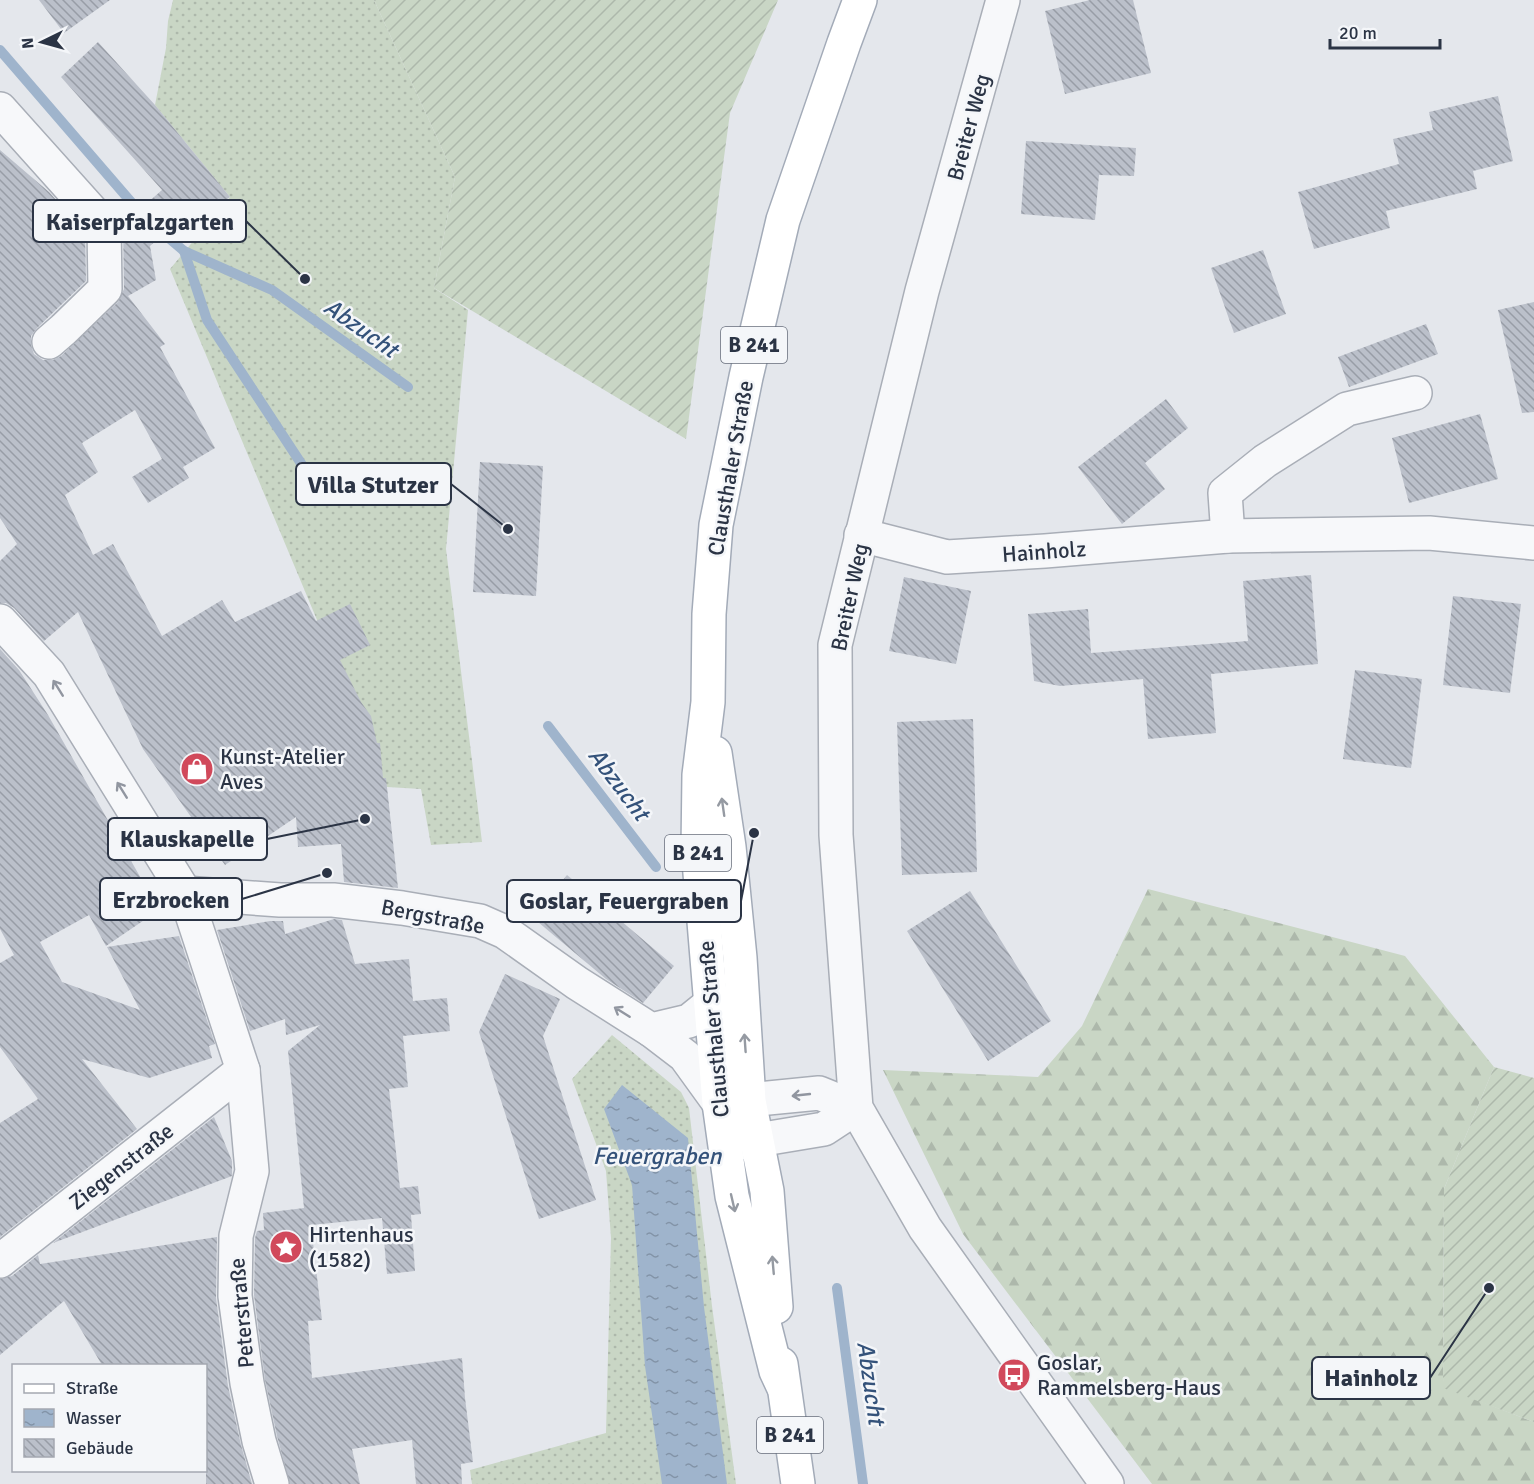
<svg xmlns="http://www.w3.org/2000/svg" width="1534" height="1484" viewBox="0 0 1534 1484" font-family="Signika,sans-serif">
	<style>
		.grass { fill: url(#grass-dots) }
		.forest { fill: url(#forest-firs) }
		.garden { fill: url(#garden-furrows) }
		.water { fill: url(#water-ripples) }
		.lines { fill: none; stroke-linecap: round; stroke-linejoin: round }
		.stream { stroke: #9fb4cc; stroke-width: 10 }
		.building { fill: url(#building-back-hatch) }
		.minor-casing { stroke: #a9aeb7; stroke-width: 36 }
		.primary-casing { stroke: #a3abb8; stroke-width: 36 }
		.minor { stroke: #f7f8fa; stroke-width: 33 }
		.primary { stroke: #fff; stroke-width: 33 }
		.oneway { stroke: #9196a0 }
		.oneway2 { stroke: #959aa2 }
		.labels { text-anchor: middle; stroke-width: 5; stroke-linejoin: round; paint-order: stroke }
		.shield { fill: #f4f6f9; stroke: #676e7b; stroke-width: 1.5 }
		.shield-label { font-size: 21px; font-weight: bold; fill: #2b3445 }
		.street-label { font-size: 22px; fill: #2b3445; stroke: #f4f6f9 }
		.poi-label { font-size: 22px; fill: #2b3445; stroke: #f4f6f9; text-anchor: start }
		.water-label { font-size: 24px; font-style: italic; fill: #34527a; stroke: #f4f6f9 }
		.leader { fill: none; stroke: #2b3445; stroke-width: 2 }
		.callout-dot { fill: #2b3445; stroke: #f4f6f9; stroke-width: 2 }
		.callout { fill: #f4f6f9; stroke: #2b3445; stroke-width: 2 }
		.callout-label { font-size: 24px; text-anchor: middle; font-weight: bold; fill: #2b3445 }
	</style>
	<defs>
		<pattern id="grass-dots" width="8" height="8" patternUnits="userSpaceOnUse" patternTransform="scale(1.5)"><rect width="8" height="8" fill="#c9d6c5"/><path d="M2 2h.1M6 6h.1" fill="none" stroke="#adb8ab" stroke-width="1.8" stroke-linecap="round"/></pattern>
		<pattern id="forest-firs" width="22" height="20" patternUnits="userSpaceOnUse" patternTransform="scale(1.5)"><rect width="22" height="20" fill="#c9d6c5"/><path d="M5 1l3.5 6h-7zM16 11l3.5 6h-7z" fill="#adb8ab"/></pattern>
		<pattern id="garden-furrows" width="10" height="10" patternUnits="userSpaceOnUse" patternTransform="scale(1.5)"><rect width="10" height="10" fill="#c9d6c5"/><path d="M-1 1l2-2M0 10L10 0M9 11l2-2" fill="none" stroke="#adb8ab"/></pattern>
		<pattern id="water-ripples" width="26" height="14" patternUnits="userSpaceOnUse" patternTransform="scale(1.5)"><rect width="26" height="14" fill="#9fb4cc"/><path d="M2 4q2-2 4 0t4 0M15 11q2-2 4 0t4 0" fill="none" stroke="#8293a7"/></pattern>
		<pattern id="building-back-hatch" width="6" height="6" patternUnits="userSpaceOnUse" patternTransform="scale(1.5)"><rect width="6" height="6" fill="#bbc0ca"/><path d="M-1 5l2 2M0 0l6 6M5-1l2 2" fill="none" stroke="#989da6"/></pattern>
	</defs>
	<rect width="100%" height="100%" fill="#e4e7ec"/>
	<!-- grass -->
	<g class="grass">
		<path d="M173 0H374L455 177 434 288 468 310 446 549 482 842 431 845 421 789 387 787 170 269 230 197 155 105 166 48 168 21Z"/>
		<path d="M612 1035 681 1092 689 1108 712 1306 736 1484H472L470 1470 606 1433 611 1238 606 1171 572 1079Z"/>
	</g>
	<!-- forest -->
	<path class="forest" d="M1148 889 1405 956 1494 1067 1444 1189 1443 1387 1534 1422V1484H1152L963 1234 883 1070 1038 1077 1082 1026Z"/>
	<!-- garden -->
	<g class="garden">
		<path d="M374 0H778L730 113 686 439 434 288 455 177Z"/>
		<path d="M1494 1067 1534 1078V1422L1443 1388 1444 1189Z"/>
	</g>
	<!-- water -->
	<path class="water" d="M622 1085 688 1138 704 1307 727 1484H662L645 1366 632 1185 604 1109Z"/>
	<g class="lines">
		<!-- stream -->
		<g class="stream">
			<path d="M0 50 138 210"/>
			<path d="M164 234 184 251 272 290 408 387"/>
			<path d="M184 251 207 320 310 477"/>
			<path d="M548 726 656 867"/>
			<path d="M837 1288 863 1484"/>
		</g>
	</g>
	<!-- building -->
	<g class="building">
		<path d="M39 0H110L64 33Z"/>
		<path d="M1090 0H1133L1151 73 1065 94 1045 11Z"/>
		<path d="M98 42 155 105 230 197 203 216 195 207 150 246 156 280 128 296 165 344 160 347 215 448 183 467 189 478 148 503 132 477 162 459 135 410 82 443 98 472 65 495 93 555 113 544 162 636 222 600 235 622 301 591 316 621 350 604 370 645 340 660 361 702 371 716 377 743H380L383 778H386L398 888 344 882 341 844 298 847 296 817 225 865 143 749 78 612 44 641 14 608 6 603H0V561L17 544 0 518V150L49 192 85 232 86 281 37 328 31 336V345L34 354 43 360H53L61 356 118 302 124 289 123 224 162 190 61 77Z"/>
		<path d="M1498 96 1513 161 1473 171 1477 189 1386 211 1390 228 1314 249 1298 192 1399 164 1393 139 1433 130 1429 112Z"/>
		<path d="M1026 141 1136 148 1134 176 1099 175 1095 220 1021 214Z"/>
		<path d="M1263 250 1286 314 1234 333 1211 268Z"/>
		<path d="M1534 302V412L1522 413 1498 310Z"/>
		<path d="M1426 324 1438 354 1349 387 1338 357Z"/>
		<path d="M1166 399 1188 428 1145 463 1165 489 1122 524 1078 467Z"/>
		<path d="M1480 414 1498 479 1409 503 1392 438Z"/>
		<path d="M480 462 543 466 536 596 473 592Z"/>
		<path d="M1311 575 1318 664 1211 674 1216 733 1148 739 1143 679 1060 686 1034 681 1028 614 1088 609 1091 653 1248 641 1243 581Z"/>
		<path d="M904 577 971 591 956 664 889 651Z"/>
		<path d="M1453 596 1521 604 1510 693 1443 685Z"/>
		<path d="M0 649 19 670 48 715 159 910 106 946 89 915 40 942 62 982 140 1010 107 947 179 936 215 1044 209 1046 212 1058 149 1078 82 1059 137 1129 0 1237V1123L38 1099 0 1047V963L14 955 0 929Z"/>
		<path d="M1355 670 1422 679 1411 768 1343 759Z"/>
		<path d="M973 719 977 872 902 875 897 722Z"/>
		<path d="M567 875 674 966 643 1003 606 979 532 917Z"/>
		<path d="M970 891 1051 1021 988 1061 907 931Z"/>
		<path d="M334 919 342 920 355 964 409 959 413 1001 447 998 450 1031 403 1036 408 1087 389 1089 400 1188 418 1186 421 1214 411 1215 415 1271 387 1274 382 1218 311 1225 322 1320 308 1321 312 1378 462 1358 465 1398 473 1462 461 1464 462 1484H416L412 1440 352 1449 360 1484H290L277 1436 265 1380 254 1295 255 1238 257 1231 264 1230 263 1213 304 1208 288 1051 320 1025 286 1035 285 1019 250 1031 217 930 270 921H283L285 934Z"/>
		<path d="M505 974 560 999 543 1036 596 1200 539 1219 479 1032Z"/>
		<path d="M214 1117 232 1161V1176L53 1243Z"/>
		<path d="M217 1237 216 1298 228 1386 241 1445 252 1484H206V1365H102L64 1301 0 1355V1279L12 1276 38 1255 40 1264Z"/>
	</g>
	<g class="lines">
		<!-- minor casing -->
		<g class="minor-casing">
			<g id="minor">
				<path d="M1003 0 922 291 835 645 836 835 856 1108 925 1228 1107 1484"/>
				<path d="M0 109 104 225 105 289 64 329 49 342"/>
				<path d="M861 535 947 557 1045 551 1228 536 1429 533 1534 543"/>
				<path d="M1228 536 1225 493 1265 461 1347 409 1415 393"/>
				<path d="M0 621 49 674 185 893 243 1070 252 1171 236 1236 235 1296 247 1383 259 1441 272 1484"/>
				<path d="M185 893 280 900H333L402 908 480 921 505 932 577 983 651 1030 689 1021 710 1004"/>
				<path d="M651 1030 685 1056 719 1103 819 1093 856 1108"/>
				<path d="M728 1145 824 1129 856 1108"/>
				<path d="M0 1261 243 1070"/>
			</g>
		</g>
		<!-- primary casing -->
		<g class="primary-casing">
			<g id="primary">
				<path d="M715 753 729 847 740 958 749 1101 767 1191 776 1307"/>
				<path d="M781 1364 798 1484"/>
				<path d="M783 1386 776 1371 732 1196 719 1103 698 849 699 775 708 702 709 614 716 525 746 377 783 220 844 43 860 0"/>
			</g>
		</g>
		<!-- minor -->
		<use href="#minor" class="minor"/>
		<!-- primary -->
		<use href="#primary" class="primary"/>
	</g>
	<!-- one-way arrows -->
	<defs><path id="oneway-shaft" d="M-6 0H5M1.5-3L5.5 0L1.5 3" fill="none" stroke-width="1.6" stroke-linecap="round" stroke-linejoin="round" transform="scale(1.5)"/></defs>
	<g class="oneway">
		<use href="#oneway-shaft" transform="translate(58 688) rotate(-122)"/>
		<use href="#oneway-shaft" transform="translate(122 790) rotate(-122)"/>
		<use href="#oneway-shaft" transform="translate(622 1012) rotate(-148)"/>
		<use href="#oneway-shaft" transform="translate(801 1095) rotate(174)"/>
	</g>
	<g class="oneway2">
		<use href="#oneway-shaft" transform="translate(723 807) rotate(-98)"/>
		<use href="#oneway-shaft" transform="translate(745 1043) rotate(-94)"/>
		<use href="#oneway-shaft" transform="translate(733 1203) rotate(77)"/>
		<use href="#oneway-shaft" transform="translate(773 1265) rotate(-95)"/>
	</g>
	<!-- icons -->
	<defs>
		<g id="shop-disc" transform="scale(1.725)"><circle r="9.5" fill="#d1495b" stroke="#f4f6f9"/><path d="M-5-2.5h2.3a2.7 3.5 0 0 1 5.4 0H5L5.5 6h-11ZM-1.5-2.5h3a1.5 2.3 0 0 0-3 0Z" fill="#fff"/></g>
		<g id="sight-disc" transform="scale(1.725)"><circle r="9.5" fill="#d1495b" stroke="#f4f6f9"/><path d="M0-6L1.8-2.2L6-1.7L2.9 1.2L3.7 5.4L0 3.3L-3.7 5.4L-2.9 1.2L-6-1.7L-1.8-2.2Z" fill="#fff"/></g>
		<g id="bus-disc" transform="scale(1.725)"><circle r="9.5" fill="#d1495b" stroke="#f4f6f9"/><path d="M-5-6H5V4H4V6H2V4H-2V6H-4V4H-5ZM-3.5-4V0h7V-4ZM-3.5 1.2v1.5H-2V1.2ZM2 1.2v1.5H3.5V1.2Z" fill="#fff"/></g>
	</defs>
	<g fill-rule="evenodd">
		<use href="#shop-disc" x="197" y="769"/>
		<use href="#sight-disc" x="286" y="1247"/>
		<use href="#bus-disc" x="1014" y="1375"/>
	</g>
	<g class="labels">
		<!-- shield labels -->
		<g class="shield">
			<rect x="721" y="327" width="66" height="36" rx="4.5"/>
			<rect x="665" y="835" width="66" height="36" rx="4.5"/>
			<rect x="757" y="1417" width="66" height="36" rx="4.5"/>
		</g>
		<g class="shield-label">
			<text x="754" y="352">B 241</text>
			<text x="698" y="860">B 241</text>
			<text x="790" y="1442">B 241</text>
		</g>
		<!-- street labels -->
		<g class="street-label">
			<text transform="translate(968 127) rotate(-75)" y="8">Breiter Weg</text>
			<text transform="translate(730 468) rotate(-80)" y="8">Clausthaler Straße</text>
			<text transform="translate(1044 551) rotate(-4)" y="8">Hainholz</text>
			<text transform="translate(849 597) rotate(-78)" y="8">Breiter Weg</text>
			<text transform="translate(433 916) rotate(11)" y="8">Bergstraße</text>
			<text transform="translate(713 1029) rotate(-95)" y="8">Clausthaler Straße</text>
			<text transform="translate(121 1166) rotate(-38)" y="8">Ziegenstraße</text>
			<text transform="translate(241 1313) rotate(-95)" y="8">Peterstraße</text>
		</g>
		<!-- poi labels -->
		<g class="poi-label">
			<text x="220" y="764">Kunst-Atelier<tspan x="220" dy="25">Aves</tspan></text>
			<text x="309" y="1242">Hirtenhaus<tspan x="309" dy="25">(1582)</tspan></text>
			<text x="1037" y="1370">Goslar,<tspan x="1037" dy="25">Rammelsberg-Haus</tspan></text>
		</g>
		<!-- water labels -->
		<g class="water-label">
			<text transform="translate(361 328) rotate(35)" y="8">Abzucht</text>
			<text transform="translate(619 784) rotate(53)" y="8">Abzucht</text>
			<text x="657" y="1164">Feuergraben</text>
			<text transform="translate(871 1383) rotate(82)" y="8">Abzucht</text>
		</g>
	</g>
	<!-- callouts -->
	<path class="leader" d="M305 279L246 221M508 529L451 484M365 819L267 839M327 873L242 899M754 833L741 901M1489 1288L1430 1378"/>
	<g class="callout-dot">
		<circle cx="305" cy="279" r="6"/>
		<circle cx="508" cy="529" r="6"/>
		<circle cx="365" cy="819" r="6"/>
		<circle cx="327" cy="873" r="6"/>
		<circle cx="754" cy="833" r="6"/>
		<circle cx="1489" cy="1288" r="6"/>
	</g>
	<g class="callout">
		<rect x="33" y="200" width="213" height="42" rx="6"/>
		<rect x="296" y="463" width="155" height="42" rx="6"/>
		<rect x="108" y="818" width="159" height="42" rx="6"/>
		<rect x="100" y="878" width="142" height="42" rx="6"/>
		<rect x="507" y="880" width="234" height="42" rx="6"/>
		<rect x="1312" y="1357" width="118" height="42" rx="6"/>
	</g>
	<g class="callout-label">
		<text x="140" y="230">Kaiserpfalzgarten</text>
		<text x="373" y="493">Villa Stutzer</text>
		<text x="187" y="847">Klauskapelle</text>
		<text x="171" y="908">Erzbrocken</text>
		<text x="624" y="909">Goslar, Feuergraben</text>
		<text x="1371" y="1386">Hainholz</text>
	</g>
	<!-- legend -->
	<rect x="12" y="1364" width="195" height="108" fill="#f4f6f9" stroke="#a4a8b1" stroke-width="1.5"/>
	<rect x="24" y="1384" width="30" height="9" fill="#ffffff" stroke="#a4a8b1" stroke-width="1.5"/>
	<text x="66" y="1394" font-size="18" fill="#2b3445">Straße</text>
	<rect x="24" y="1409" width="30" height="18" fill="url(#water-ripples)" stroke="#a4a8b1" stroke-width="1.5"/>
	<text x="66" y="1424" font-size="18" fill="#2b3445">Wasser</text>
	<rect x="24" y="1439" width="30" height="18" fill="url(#building-back-hatch)" stroke="#a4a8b1" stroke-width="1.5"/>
	<text x="66" y="1454" font-size="18" fill="#2b3445">Gebäude</text>
	<!-- north arrow -->
	<g transform="translate(42 42) rotate(265)" stroke="#f4f6f9" stroke-width="4.5" paint-order="stroke">
	<path d="M0-4.5L10 22L0 15L-10 22Z" fill="#2b3445"/>
	<text y="-9" font-size="16" font-weight="bold" text-anchor="middle" fill="#2b3445">N</text>
	</g>
	<!-- scale -->
	<path d="M1330 39v9h110v-9" fill="none" stroke="#2b3445" stroke-width="3"/>
	<text x="1339" y="39" font-size="18" fill="#2b3445" stroke="#f4f6f9" stroke-width="4.5" paint-order="stroke">20 m</text>
</svg>
